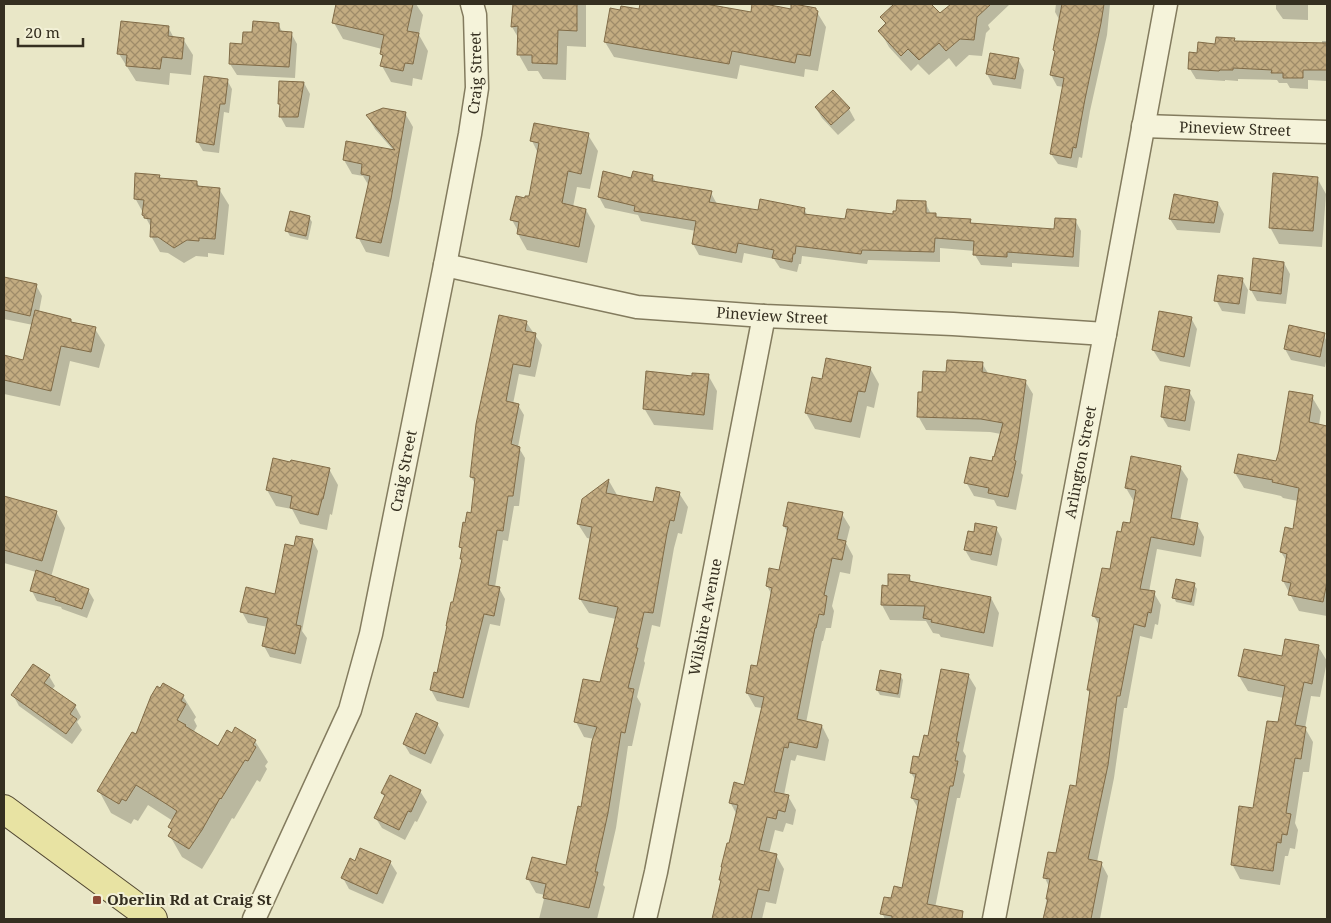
<svg xmlns="http://www.w3.org/2000/svg" width="1331" height="923" viewBox="0 0 1331 923" font-family="'Noto Serif',serif">
	<style>
		.shadow { fill: #0003 }
		.building { fill: url(#building-cross-hatch); stroke: #806b47 }
		.lines { fill: none; stroke-linecap: round; stroke-linejoin: round }
		.minor-casing { stroke: #837b5e; stroke-width: 25 }
		.major-casing { stroke: #524832; stroke-width: 30 }
		.minor { stroke: #f5f3da; stroke-width: 22 }
		.major { stroke: #e8e3a3; stroke-width: 28 }
		.poi-dot { fill: #8c4835; stroke: #f2f0d6; stroke-width: 2 }
		.labels { text-anchor: middle; stroke-width: 4; stroke-linejoin: round; paint-order: stroke }
		.street-label { font-size: 15px; fill: #352f20; stroke: #f2f0d6 }
		.poi-label { font-size: 15px; font-weight: bold; fill: #352f20; stroke: #f2f0d6; text-anchor: start }
	</style>
	<defs>
		<pattern id="building-cross-hatch" width="8" height="8" patternUnits="userSpaceOnUse" patternTransform="scale(1.25)"><rect width="8" height="8" fill="#c3ac81"/><path d="M0 0l8 8M0 8l8-8" fill="none" stroke="#9f8c69"/></pattern>
	</defs>
	<rect width="100%" height="100%" fill="#e9e7c7"/>
	<!-- shadow -->
	<g class="shadow">
		<path d="M338 4H416L423 15 419 35 428 51 422 80 413 78 412 86 391 82 382 66 383 58 381 54 382 49 343 39 334 23Z"/>
		<path d="M514 4H586V47L567 46 566 80 543 79 538 71H528L519 55V39L512 27Z"/>
		<path d="M642 4 673 5V4H699L752 14 754 4 792 10 815 9 826 27 818 71 805 69 804 77 740 65 737 79 614 57 605 42 621 11H640Z"/>
		<path d="M895 4H930L940 15 952 4H1010L988 25 990 29 986 33 982 56 969 55 956 67 949 58 929 75 918 64 911 71 889 47 880 31 886 25 881 17Z"/>
		<path d="M1056 4H1110L1107 35 1090 111 1082 158 1079 157 1077 168 1058 164 1051 154 1064 87 1057 86 1051 75 1056 53 1054 50 1060 21 1055 12Z"/>
		<path d="M1276 4H1308V20L1283 19 1276 9Z"/>
		<path d="M278 24 283 33H291L297 44 295 78 237 75 230 64 243 45 254 34Z"/>
		<path d="M168 27 174 38 183 39 193 55 191 75 170 73 169 85 136 81 119 54Z"/>
		<path d="M1234 39 1235 42 1322 45V41H1327V81L1308 80V89L1290 88 1287 83H1279L1277 80 1238 79V81L1225 80V81L1196 79 1190 69 1199 54 1216 45Z"/>
		<path d="M991 55 1018 59 1024 70 1021 89 993 85 987 74Z"/>
		<path d="M227 80 232 89 229 113 224 112 219 153 203 151 197 141Z"/>
		<path d="M304 83 310 94 304 128 286 127 280 116 281 106 279 103Z"/>
		<path d="M833 92 849 109 855 120 838 135 822 118 816 108Z"/>
		<path d="M405 113 413 127 389 257 366 252 358 237 369 186 363 176 352 174 344 160 394 151 375 129 367 115Z"/>
		<path d="M588 135 598 151 590 189 577 187 573 207 586 210 595 226 587 263 527 250 518 234V231L512 220 526 200 530 198 538 153 532 141Z"/>
		<path d="M159 176 161 179 196 182 200 187 219 189 229 205 224 255 208 253V257L196 256 184 263 168 253 160 252 151 236 152 229 135 198Z"/>
		<path d="M652 176 656 182 711 193 717 204 759 211 804 209 808 216 846 220 894 215 925 202 931 214H935L937 218 970 220 972 224 1056 230 1075 220 1081 231 1079 267 1012 263V267L981 265 975 255V251L940 248V262L868 260 867 264 802 256 801 264H799L797 272 780 268 774 259 744 253 742 263 699 255 693 244 696 231 641 221 638 215 605 208 599 197 632 180Z"/>
		<path d="M1317 178 1326 194 1322 247 1279 244 1270 227Z"/>
		<path d="M1218 203 1224 214 1220 233 1177 230 1170 219Z"/>
		<path d="M309 217 312 222 308 240 290 236 287 231Z"/>
		<path d="M1284 263 1290 274 1286 304 1257 301 1251 290Z"/>
		<path d="M4 278 36 285 42 296 39 312 70 320 72 323 95 329 105 345 99 368 70 361 60 406 4 394V357L22 372 33 325 4 319Z"/>
		<path d="M1242 279 1248 290 1245 314 1222 311 1216 300Z"/>
		<path d="M1191 318 1197 329 1190 367 1160 361 1153 350Z"/>
		<path d="M526 322 542 345 535 377 519 374 513 404 518 405 524 415 518 447 519 448 525 458 519 506H514L508 541 503 540 495 587 499 588 505 599 500 626 490 624 469 708 437 701 431 690 435 674H438L454 604 463 560V551L461 547 466 524 472 514 476 485 471 477Z"/>
		<path d="M1323 334 1327 342V356L1325 367 1291 360 1285 349Z"/>
		<path d="M982 363 989 375 1025 381 1033 394 1021 473 1023 475 1016 510 997 506 994 500 974 496 966 482 993 462 1001 434 990 432 926 430 918 416 923 394 947 373Z"/>
		<path d="M870 368 879 384 874 408 867 406 860 438 815 429 806 413 823 380Z"/>
		<path d="M708 375 717 391 713 430 654 425 644 408 693 377Z"/>
		<path d="M1189 391 1195 402 1190 431 1168 427 1162 417Z"/>
		<path d="M1312 397 1321 412 1319 425 1327 427V616L1299 611 1283 581 1287 562 1281 552 1294 530 1298 501 1283 498 1281 496 1244 488 1235 473 1277 463Z"/>
		<path d="M1180 467 1188 479 1180 521 1197 524 1204 537 1201 557 1157 549 1149 592 1154 593 1161 605 1158 625 1155 624 1152 639 1140 636 1127 708H1124L1114 778 1097 862 1101 863 1108 876 1100 919 1080 916 1079 919H1043L1049 887 1045 878 1057 855 1077 788 1090 694 1088 690 1100 627 1094 616 1111 571 1122 533 1131 524 1135 501 1133 500 1126 488Z"/>
		<path d="M329 469 338 485 332 515 330 514 327 530 300 524 292 509 276 506 267 490Z"/>
		<path d="M609 481 617 495 616 496 654 503 679 493 688 507 682 534 678 533 674 548 660 627 652 625 644 661 645 663 637 697 641 704 632 746H628L616 828 603 885 605 887 597 919H539L545 895 536 893 528 879 567 866 582 809 594 739 584 737 576 722 601 684 616 619 589 613 580 599 592 539 587 538 578 524 583 500Z"/>
		<path d="M4 497 56 512 65 528 51 577 88 590 94 600 87 618 62 609 61 607 37 601 32 591 36 572 4 563Z"/>
		<path d="M842 514 850 527 846 543 853 556 850 574 840 572 832 606 834 611 831 628H826L823 641H822L806 723 822 726 829 740 825 761 797 755 795 761 791 760 784 795 788 796 796 810 793 825 786 823 783 832 775 830 769 854 776 855 784 869 776 904 766 902 762 919H714L722 883 720 880 737 815 730 802 745 786 762 708 755 707 747 693 758 667 772 595 767 586 780 572 788 533 784 526Z"/>
		<path d="M996 528 1002 539 997 566 971 560 965 550 975 534Z"/>
		<path d="M312 540 318 551 302 631 307 638 301 664 270 657 264 646 268 627 248 623 242 612 276 595 295 547Z"/>
		<path d="M909 576 912 582 991 598 999 613 993 647 941 637 939 634 933 633 926 621 890 620 882 605 889 587Z"/>
		<path d="M1194 585 1197 589 1194 606 1176 602 1174 597Z"/>
		<path d="M1318 646 1327 661 1320 697 1311 696 1305 728 1313 742 1309 772H1303L1295 823 1298 830 1295 849 1290 848 1288 856H1285L1280 885 1240 879 1232 864 1254 809 1279 724 1284 698 1248 691 1239 676 1283 658Z"/>
		<path d="M900 675 903 680 900 698 880 695 877 690Z"/>
		<path d="M968 675 976 688 963 751 966 756 963 772 965 775 960 798H957L935 908 942 919H885L882 913 903 889 918 808 912 798 916 781 911 773 920 758 929 737Z"/>
		<path d="M49 676 55 686 52 690 75 706 81 717 77 722 82 730 72 744 19 706 13 695Z"/>
		<path d="M183 696 196 717 194 720 197 726 193 733 218 747 255 741 268 762 265 766 267 769 260 782 257 780 234 819 232 818 213 851 202 869 182 857 170 836 172 832 169 827 173 821 148 805 138 821 134 819 131 824 111 813 99 791 136 736Z"/>
		<path d="M417 715 437 724 444 735 431 764 410 754 404 744Z"/>
		<path d="M390 777 420 791 427 802 417 822 415 821 405 840 382 828 375 817 385 797 382 793Z"/>
		<path d="M355 862H390L397 873 383 904 349 889 343 878Z"/>
	</g>
	<!-- building -->
	<g class="building">
		<path d="M336 4H413L407 31 419 33 413 64 405 63 403 71 380 66 383 55 380 54 384 35 332 23Z"/>
		<path d="M513 4H577V31L558 30 557 64 532 63V55H517L518 26 511 27Z"/>
		<path d="M640 4H706L751 12 752 4H765L791 9V4H794L816 8V10L818 11 810 56 797 54 795 63 732 51 729 64 604 42 610 8 620 10 621 6 639 9Z"/>
		<path d="M894 4H931L940 13 951 4H991L977 17 974 40 960 39 946 51 939 43 919 60 908 49 901 56 878 31 886 23 880 17Z"/>
		<path d="M1062 4H1104L1101 23 1085 99 1076 148 1073 147 1071 158 1050 154 1064 78 1050 75 1055 51 1053 50Z"/>
		<path d="M121 21 169 26 168 36 184 38 182 59 162 57 160 69 126 66 127 55 117 54Z"/>
		<path d="M253 21 279 23V31L292 32 289 67 229 64 230 43 242 44 243 32H252Z"/>
		<path d="M1216 37 1235 38 1234 41 1327 43V70H1303V78H1283V73H1271L1272 70 1233 68V70H1220L1219 71 1188 69 1189 52 1197 53 1198 42 1215 44Z"/>
		<path d="M990 53 1019 58 1015 79 986 74Z"/>
		<path d="M204 76 228 79 225 104H220L214 145 196 142Z"/>
		<path d="M279 81 304 82 298 117H279L280 104H278Z"/>
		<path d="M833 90 850 108 831 125 815 107Z"/>
		<path d="M383 108 406 112 391 199 381 243 356 238 370 176 361 174 362 164 343 160 346 141 395 150 366 115Z"/>
		<path d="M534 123 589 133 581 174 568 171 562 203 586 209 579 247 517 234 519 222 510 220 516 196 525 198V196H529L539 143 530 141Z"/>
		<path d="M603 171 631 178 633 171 653 175 652 181 712 191 709 202 758 210 760 199 805 208 804 214 845 219 847 209 893 214V211H896L897 200 926 201V213H936V217L971 219 970 223 1054 229 1055 218 1076 219 1073 257 1007 252V257L973 255 974 241 935 238 934 252 862 250 861 254 796 246 795 254H793L792 262 772 258 774 250 738 243 736 253 692 244 696 221 634 211 635 206 598 197Z"/>
		<path d="M135 173 160 175 159 178 197 181V186L220 188 215 239 199 238V241L187 240 174 248 158 237H150L151 219 144 218V216L142 215 144 200 134 199Z"/>
		<path d="M1273 173 1318 177 1313 231 1269 228Z"/>
		<path d="M1174 194 1218 202 1214 223 1169 219Z"/>
		<path d="M290 211 310 216 306 236 285 231Z"/>
		<path d="M1253 258 1284 262 1281 294 1250 290Z"/>
		<path d="M1218 275 1243 278 1239 304 1214 301Z"/>
		<path d="M4 277 37 284 30 316 4 310Z"/>
		<path d="M35 310 71 319V322L96 327 91 352 61 346 51 391 4 380V355L23 360Z"/>
		<path d="M1159 311 1192 317 1184 357 1152 350Z"/>
		<path d="M499 315 527 321 525 331 536 333 530 367 513 364 506 401 519 404 511 444 520 447 513 496H508L503 531 497 530 488 585 500 587 494 616 484 614 463 698 430 690 434 672 437 673 447 626H446L451 602H453L462 559H460L462 548 459 547 463 522 465 523 467 512 471 513 475 478 470 477 476 424Z"/>
		<path d="M1289 325 1325 333 1320 357 1284 349Z"/>
		<path d="M826 358 871 367 865 392 858 391 851 422 805 413 812 377 822 379Z"/>
		<path d="M947 360 983 362 982 372 1026 380 1018 439 1014 460 1016 461 1008 497 988 493 989 488 964 483 970 457 992 461 993 456 994 457 1003 423 981 419 917 417 918 392H922L923 371 946 372Z"/>
		<path d="M646 371 692 376V373L709 374 704 415 643 409Z"/>
		<path d="M1165 386 1190 390 1185 421 1161 417Z"/>
		<path d="M1289 391 1313 395 1309 422 1327 426V582L1323 602 1288 595 1291 583 1282 581 1287 554 1280 552 1285 527 1293 529 1299 488 1272 482 1273 480 1234 473 1238 454 1276 461 1279 451Z"/>
		<path d="M1131 456 1181 466 1171 518 1198 523 1194 545 1151 537 1140 589 1155 591 1151 613 1148 612 1145 627 1134 624 1120 696H1117L1108 765 1088 859 1102 862 1091 919H1043L1048 899H1046L1050 879 1043 878 1048 852 1056 853 1070 785 1076 786 1090 690H1087L1100 618 1092 616 1102 568 1110 569 1117 531 1121 532 1123 522 1130 523 1136 490 1125 488Z"/>
		<path d="M273 458 290 462 291 460 330 468 323 499H322L318 515 290 508 292 496 266 490Z"/>
		<path d="M609 479 606 493 653 502 656 487 680 492 674 521 670 520 667 533 653 613 644 612 636 648H638L628 688 634 689 625 733 621 732 608 813 595 872H598L589 908 543 898 546 884 526 879 532 857 566 865 578 806 581 807 592 741 597 727 574 722 583 679 600 682 618 607 579 599 592 527 577 524 582 499Z"/>
		<path d="M4 496 57 511 42 561 4 550Z"/>
		<path d="M788 502 843 512 837 539 846 541 842 560 832 558 824 595 827 596 824 615 819 614 816 628H815L797 719 822 725 817 748 789 742 788 748 784 747 774 792 789 795 785 812 778 810 776 819 767 817 759 850 777 854 769 891 758 889 751 919H712L721 880H719L722 867H721L727 843H729L738 805 729 803 734 782 744 785 764 697 746 693 751 665 757 666 772 588 766 586 769 568 779 570 788 527 783 526Z"/>
		<path d="M975 523 997 527 991 555 964 550 968 531 974 532Z"/>
		<path d="M296 536 313 539 296 625 301 626 295 654 262 646 268 618 240 612 246 587 275 594 285 544 294 546Z"/>
		<path d="M36 570 89 589 82 609 55 600 56 598 30 591Z"/>
		<path d="M888 574 910 575 909 581 991 597 984 633 931 622 932 620 923 618 925 606 881 605 882 585 888 586Z"/>
		<path d="M1176 579 1195 583 1191 602 1172 598Z"/>
		<path d="M1285 639 1319 645 1312 684 1304 682 1295 725 1306 727 1301 759 1295 758 1286 813 1291 814 1287 835 1282 834 1281 843 1277 842 1273 871 1231 865 1239 806 1253 808 1267 721 1278 722 1285 686 1238 676 1244 649 1282 656Z"/>
		<path d="M33 664 50 675 44 683 76 705 70 714 77 719 66 734 11 695Z"/>
		<path d="M941 669 969 674 956 742H959L955 761H958L953 786H950L927 904 963 911 962 919H892V916L880 914 884 897 891 898 894 886 902 888 919 800 911 798 916 774 910 773 913 756 919 757 924 735 928 736Z"/>
		<path d="M880 670 901 674 898 694 876 690Z"/>
		<path d="M163 683 184 695 181 701 186 704 177 720 186 725 185 726 218 746 227 730 232 733 235 727 256 740 253 745 256 747 248 761 245 760 221 799 220 798 202 830 189 849 168 836 172 829 168 827 177 811 168 805 136 785 126 801 122 799 119 804 97 791 132 732 136 734 151 696 157 686 160 688Z"/>
		<path d="M416 713 438 723 425 754 403 744Z"/>
		<path d="M390 775 421 790 411 812 408 811 399 830 374 818 385 795 381 793Z"/>
		<path d="M360 848 391 861 377 894 341 878 350 858 355 861Z"/>
	</g>
	<g class="lines">
		<!-- minor casing -->
		<g class="minor-casing">
			<g id="minor">
				<path id="s1" d="M1143 126 1327 132"/>
				<path id="s2" d="M445 265 637 307 764 316 953 324 1105 334"/>
				<path id="s3" d="M254 919 350 710 371 634 445 265 470 134 477 88 475 15 472 4"/>
				<path id="s4" d="M645 919 656 872 764 316"/>
				<path id="s5" d="M994 919 1105 334 1166 4"/>
			</g>
		</g>
		<!-- major casing -->
		<g class="major-casing">
			<path id="major" d="M4 809 153 919"/>
		</g>
		<!-- minor -->
		<use href="#minor" class="minor"/>
		<!-- major -->
		<use href="#major" class="major"/>
	</g>
	<!-- markers -->
	<rect class="poi-dot" x="92" y="895" width="10" height="10" rx="2.5"/>
	<g class="labels">
		<!-- street labels -->
		<g class="street-label">
			<text dy="5" stroke="none"><textPath href="#s3" startOffset="880">Craig Street</textPath></text>
			<text dy="5" stroke="none"><textPath href="#s1" startOffset="92">Pineview Street</textPath></text>
			<text dy="5" stroke="none"><textPath href="#s2" startOffset="332">Pineview Street</textPath></text>
			<text dy="5" stroke="none"><textPath href="#s5" startOffset="465">Arlington Street</textPath></text>
			<text dy="5" stroke="none"><textPath href="#s3" startOffset="475">Craig Street</textPath></text>
			<text dy="5" stroke="none"><textPath href="#s4" startOffset="308">Wilshire Avenue</textPath></text>
		</g>
		<!-- poi labels -->
		<g class="poi-label">
			<text x="107" y="905">Oberlin Rd at Craig St</text>
		</g>
	</g>
	<!-- border -->
	<rect width="1331" height="923" fill="none" stroke="#352f20" stroke-width="10"/>
	<!-- scale -->
	<path d="M18 38v8h65v-8" fill="none" stroke="#352f20" stroke-width="2.5"/>
	<text x="25" y="38" font-size="15" fill="#352f20" stroke="#f2f0d6" stroke-width="4" paint-order="stroke">20 m</text>
</svg>
